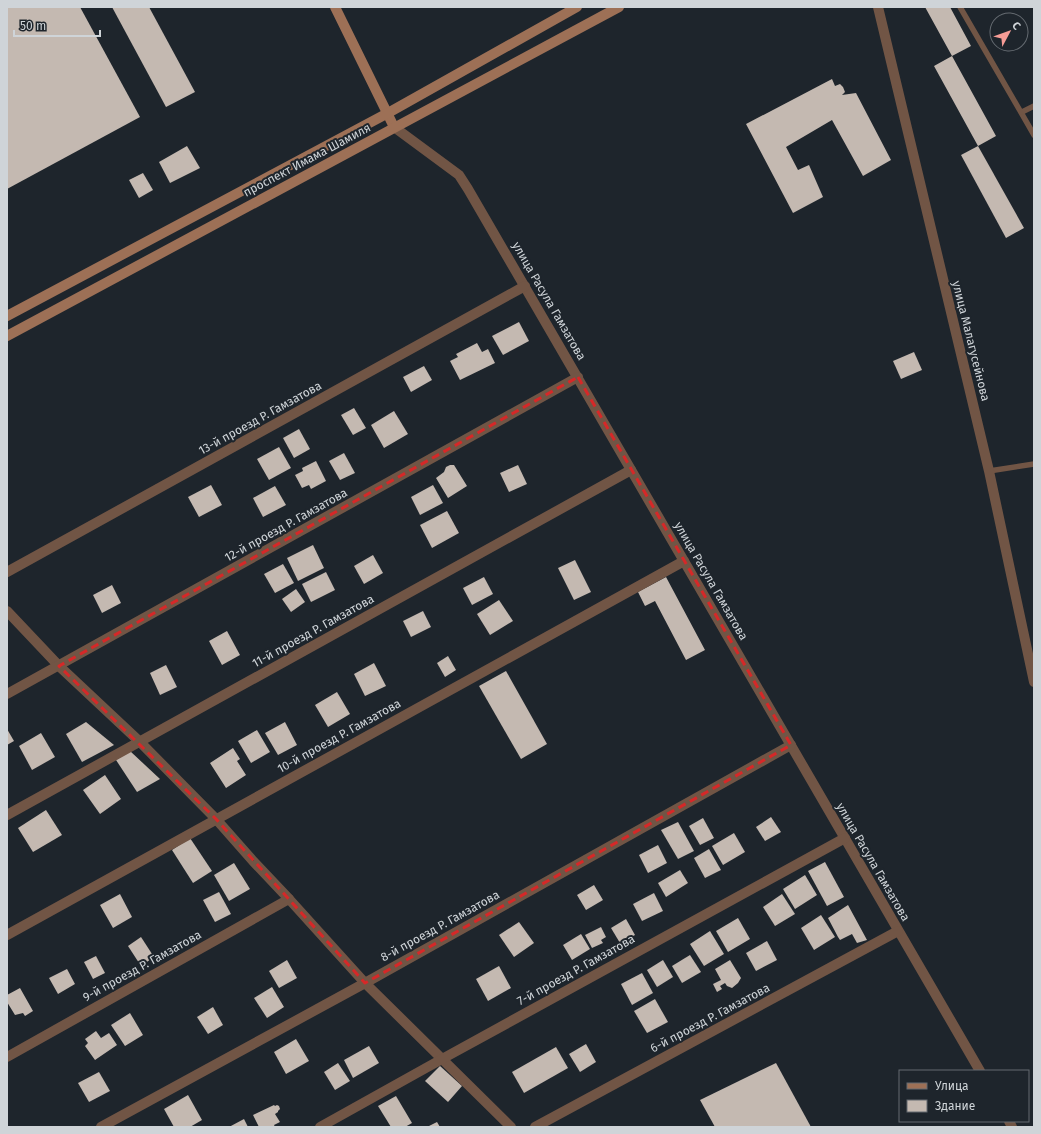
<svg xmlns="http://www.w3.org/2000/svg" width="1041" height="1134" viewBox="0 0 1041 1134" font-family="'Fira Sans',sans-serif">
	<style>
		.building { fill: #c4b9b1 }
		.lines { fill: none; stroke-linecap: round; stroke-linejoin: round }
		.lane { stroke: #715545; stroke-width: 5.5 }
		.street { stroke: #715545; stroke-width: 10 }
		.secondary { stroke: #9d7056; stroke-width: 10 }
		.marked { fill: none; stroke: #d62828; stroke-width: 3; stroke-dasharray: 8 5; stroke-linejoin: round }
		.labels { text-anchor: middle; stroke-width: 4; stroke-linejoin: round; paint-order: stroke }
		.street-label { font-size: 12px; fill: #cfd4d8; stroke: #1e252c }
	</style>
	<rect width="100%" height="100%" fill="#1e252c"/>
	<!-- building -->
	<g class="building">
		<path d="M7 7H80L140 117 7 189Z"/>
		<path d="M112 7H149L195 92 166 107Z"/>
		<path d="M925 7H950L971 46 952 56 996 136 978 146 934 66 952 56Z"/>
		<path d="M832 79 835 86 840 84 843 87 845 92 842 95 856 93 891 160 863 176 832 120 786 147 798 170 809 165 823 197 793 213 746 124Z"/>
		<path d="M187 146 200 168 170 183 159 162Z"/>
		<path d="M978 146 1024 228 1006 238 961 155Z"/>
		<path d="M143 173 153 190 139 198 129 180Z"/>
		<path d="M519 322 529 341 503 355 492 336Z"/>
		<path d="M477 343 482 352 488 349 495 363 460 380 450 361 458 357 456 354Z"/>
		<path d="M914 352 922 370 901 379 893 361Z"/>
		<path d="M424 366 432 380 411 392 403 377Z"/>
		<path d="M354 408 366 428 353 435 341 415Z"/>
		<path d="M394 411 408 434 384 448 371 425Z"/>
		<path d="M299 429 310 449 294 458 283 438Z"/>
		<path d="M279 447 291 468 269 480 257 459Z"/>
		<path d="M344 453 355 473 340 480 329 461Z"/>
		<path d="M316 461 326 481 311 489 309 485 302 488 295 475 303 471 302 468Z"/>
		<path d="M450 465H454L467 486 448 498 436 478 444 472 446 467Z"/>
		<path d="M518 465 527 484 509 492 500 473Z"/>
		<path d="M211 485 222 505 199 517 188 497Z"/>
		<path d="M433 485 443 503 420 515 411 497Z"/>
		<path d="M275 486 286 505 263 517 253 498Z"/>
		<path d="M447 511 459 533 432 548 420 525Z"/>
		<path d="M313 545 324 568 298 581 287 558Z"/>
		<path d="M373 555 383 573 364 584 354 566Z"/>
		<path d="M575 560 591 592 574 600 558 568Z"/>
		<path d="M283 564 294 583 275 593 264 574Z"/>
		<path d="M326 572 335 590 311 602 302 584Z"/>
		<path d="M484 577 493 594 472 605 463 588Z"/>
		<path d="M666 577 705 650 686 660 655 601 645 606 638 592Z"/>
		<path d="M112 585 121 603 102 613 93 595Z"/>
		<path d="M296 589 305 602 291 612 282 599Z"/>
		<path d="M499 600 513 621 490 635 477 614Z"/>
		<path d="M423 611 431 627 411 637 403 621Z"/>
		<path d="M227 631 240 655 222 665 209 641Z"/>
		<path d="M448 656 456 670 445 677 437 663Z"/>
		<path d="M374 663 386 686 365 696 354 674Z"/>
		<path d="M166 665 177 687 160 695 150 673Z"/>
		<path d="M506 671 547 744 521 759 479 686Z"/>
		<path d="M337 692 350 714 328 727 315 705Z"/>
		<path d="M86 722 114 745 82 762 66 734Z"/>
		<path d="M285 722 297 745 278 755 265 733Z"/>
		<path d="M7 729 14 741 7 745Z"/>
		<path d="M257 730 270 752 251 763 238 741Z"/>
		<path d="M41 733 55 757 32 770 19 746Z"/>
		<path d="M233 748 240 759 237 761 246 775 226 788 210 763Z"/>
		<path d="M130 751 160 779 137 792 116 760Z"/>
		<path d="M105 775 121 799 100 814 83 790Z"/>
		<path d="M46 810 62 835 33 852 18 828Z"/>
		<path d="M771 817 781 832 765 841 756 827Z"/>
		<path d="M703 818 714 838 700 845 689 826Z"/>
		<path d="M678 822 694 851 678 859 661 830Z"/>
		<path d="M734 833 745 852 723 865 712 846Z"/>
		<path d="M190 838 212 871 193 883 172 850Z"/>
		<path d="M658 845 667 863 648 873 639 855Z"/>
		<path d="M709 849 721 870 705 878 694 858Z"/>
		<path d="M825 862 844 897 827 906 808 871Z"/>
		<path d="M234 863 250 889 229 901 214 875Z"/>
		<path d="M680 870 688 883 666 897 658 883Z"/>
		<path d="M805 875 817 895 795 909 783 889Z"/>
		<path d="M594 885 603 900 586 910 577 895Z"/>
		<path d="M219 892 231 914 215 922 203 900Z"/>
		<path d="M654 893 663 911 642 921 633 904Z"/>
		<path d="M120 894 132 917 113 928 100 905Z"/>
		<path d="M782 894 795 914 775 926 763 907Z"/>
		<path d="M848 905 867 940 857 943 852 934 840 940 838 937 828 918Z"/>
		<path d="M821 915 835 937 814 950 801 928Z"/>
		<path d="M738 918 750 939 728 952 716 931Z"/>
		<path d="M626 919 635 935 620 943 611 928Z"/>
		<path d="M519 922 534 943 514 957 499 935Z"/>
		<path d="M601 927 606 937 601 940 603 943 592 948 585 935Z"/>
		<path d="M710 931 724 954 704 966 690 944Z"/>
		<path d="M581 934 590 949 572 960 563 945Z"/>
		<path d="M141 937 154 957 141 966 128 946Z"/>
		<path d="M767 941 777 960 756 971 746 953Z"/>
		<path d="M690 955 701 972 682 983 672 966Z"/>
		<path d="M96 956 105 973 93 979 84 962Z"/>
		<path d="M287 960 297 978 279 988 269 971Z"/>
		<path d="M663 960 673 977 657 987 647 970Z"/>
		<path d="M730 960 741 978 738 983 732 988 727 986 725 983 720 986 722 989 717 992 713 984 721 980 715 969Z"/>
		<path d="M499 966 511 988 488 1001 476 979Z"/>
		<path d="M67 969 75 984 58 994 49 978Z"/>
		<path d="M642 973 653 993 632 1005 621 984Z"/>
		<path d="M272 987 284 1007 267 1018 254 998Z"/>
		<path d="M20 988 33 1011 25 1016 23 1013 15 1015 7 1002V995Z"/>
		<path d="M655 999 668 1022 647 1033 634 1011Z"/>
		<path d="M213 1007 223 1025 208 1034 197 1017Z"/>
		<path d="M130 1013 143 1035 125 1046 111 1025Z"/>
		<path d="M96 1031 101 1038 109 1033 117 1045 95 1060 85 1046 88 1043 85 1039Z"/>
		<path d="M296 1039 309 1061 286 1074 274 1052Z"/>
		<path d="M586 1044 596 1062 580 1072 569 1054Z"/>
		<path d="M369 1046 379 1063 353 1078 344 1060Z"/>
		<path d="M556 1047 568 1068 524 1093 512 1072Z"/>
		<path d="M338 1063 350 1081 335 1090 324 1072Z"/>
		<path d="M776 1063 811 1127H715L700 1100Z"/>
		<path d="M440 1066 462 1086 448 1102 425 1081Z"/>
		<path d="M99 1072 110 1091 89 1102 78 1083Z"/>
		<path d="M188 1095 202 1120 190 1127H174L164 1109Z"/>
		<path d="M396 1096 412 1123 405 1127H391L378 1106Z"/>
		<path d="M274 1105 275 1106 277 1105 279 1106 280 1109 278 1111V1112L275 1114 280 1122 274 1125 275 1127H259L253 1115Z"/>
		<path d="M244 1119 248 1127H229Z"/>
		<path d="M437 1122 440 1127H427Z"/>
	</g>
	<g class="lines">
		<!-- lane -->
		<g class="lane">
			<path d="M960 7 1034 135"/>
			<path d="M1022 112 1034 106"/>
			<path d="M989 471 1034 464"/>
		</g>
		<!-- street -->
		<g class="street">
			<path d="M878 7 989 471 1034 682"/>
			<path d="M394 127 459 175 468 189 980 1071"/>
			<path d="M7 572 525 286"/>
			<path d="M7 611 59 666 140 742 216 819 253 861 289 899 365 983 511 1127"/>
			<path d="M7 694 578 377"/>
			<path d="M7 815 631 470"/>
			<path d="M7 935 684 561"/>
			<path d="M7 1057 289 899"/>
			<path d="M1009 1121 1012 1127"/>
			<path d="M101 1127 365 983 791 745"/>
			<path d="M320 1127 442 1059 845 838"/>
			<path d="M535 1127 898 931"/>
		</g>
		<!-- secondary -->
		<g class="secondary">
			<path d="M335 7 394 127"/>
			<path d="M7 316 388 113 577 7"/>
			<path d="M7 336 619 7"/>
		</g>
	</g>
	<!-- marked area -->
	<path class="marked" d="M578 377 791 745 365 983 216 819 59 666Z"/>
	<g class="labels">
		<!-- street labels -->
		<g class="street-label">
			<text transform="translate(307 160) rotate(-28)" y="4">проспект Имама Шамиля</text>
			<text transform="translate(549 301) rotate(60)" y="4">улица Расула Гамзатова</text>
			<text transform="translate(971 341) rotate(76)" y="4">улица Малагусейнова</text>
			<text transform="translate(260 418) rotate(-29)" y="4">13-й проезд Р. Гамзатова</text>
			<text transform="translate(286 525) rotate(-29)" y="4">12-й проезд Р. Гамзатова</text>
			<text transform="translate(711 581) rotate(60)" y="4">улица Расула Гамзатова</text>
			<text transform="translate(313 631) rotate(-29)" y="4">11-й проезд Р. Гамзатова</text>
			<text transform="translate(339 736) rotate(-29)" y="4">10-й проезд Р. Гамзатова</text>
			<text transform="translate(873 862) rotate(60)" y="4">улица Расула Гамзатова</text>
			<text transform="translate(440 926) rotate(-29)" y="4">8-й проезд Р. Гамзатова</text>
			<text transform="translate(142 966) rotate(-29)" y="4">9-й проезд Р. Гамзатова</text>
			<text transform="translate(576 970) rotate(-29)" y="4">7-й проезд Р. Гамзатова</text>
			<text transform="translate(710 1018) rotate(-28)" y="4">6-й проезд Р. Гамзатова</text>
		</g>
	</g>
	<!-- border -->
	<rect width="1041" height="1134" fill="none" stroke="#cfd4d8" stroke-width="16"/>
	<!-- legend -->
	<rect x="899" y="1070" width="130" height="52" fill="#1e252c" stroke="#656b71"/>
	<rect x="907" y="1083" width="20" height="6" fill="#9d7056" stroke="#656b71"/>
	<text x="935" y="1090" font-size="12" fill="#cfd4d8">Улица</text>
	<rect x="907" y="1100" width="20" height="12" fill="#c4b9b1" stroke="#656b71"/>
	<text x="935" y="1110" font-size="12" fill="#cfd4d8">Здание</text>
	<!-- north arrow -->
	<g transform="translate(1009 32) rotate(49)"><circle r="19" fill="#1e252c" stroke="#656b71"/>
	<path d="M0-3L7 15L0 10L-7 15Z" fill="#f59c96"/>
	<text y="-6" font-size="11" font-weight="bold" text-anchor="middle" fill="#cfd4d8">С</text>
	</g>
	<!-- scale -->
	<path d="M14 30v6h86v-6" fill="none" stroke="#cfd4d8" stroke-width="2"/>
	<text x="20" y="30" font-size="12" fill="#cfd4d8" stroke="#1e252c" stroke-width="3" paint-order="stroke">50 m</text>
</svg>
